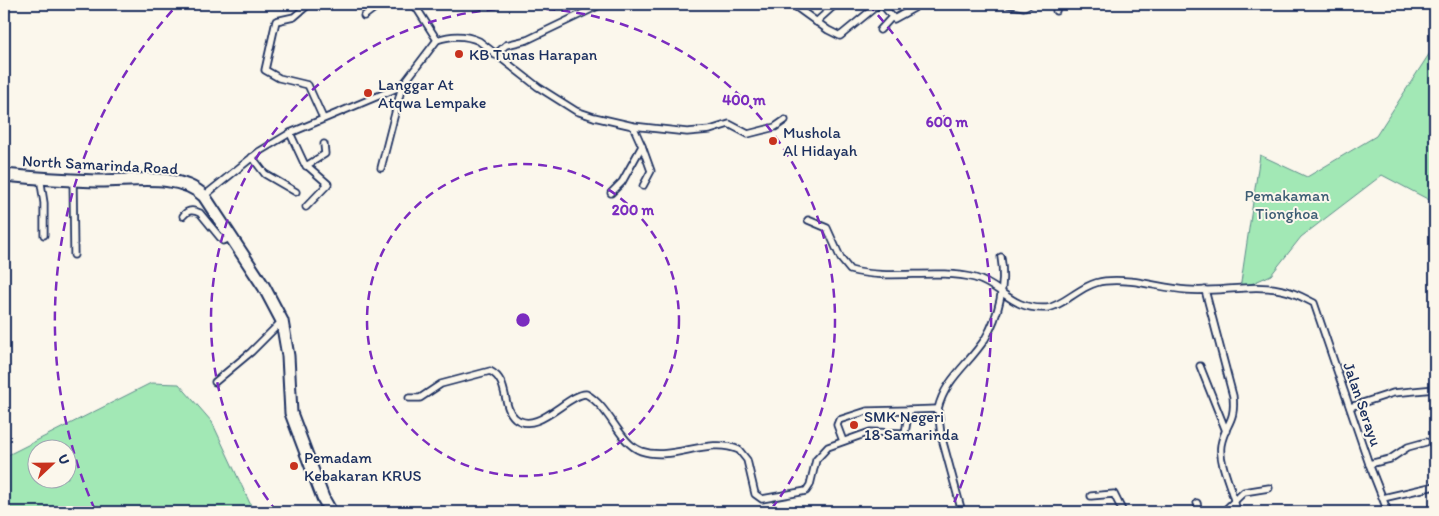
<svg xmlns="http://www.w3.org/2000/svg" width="1439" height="516" viewBox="0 0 1439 516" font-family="Itim,sans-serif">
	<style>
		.green { fill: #a2e8b5; stroke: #5e8c8a; fill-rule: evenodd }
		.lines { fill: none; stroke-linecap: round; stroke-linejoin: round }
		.street-casing { stroke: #1b2f5e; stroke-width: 9 }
		.highway-casing { stroke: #1b2f5e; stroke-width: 15 }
		.street { stroke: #fbf7ec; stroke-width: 5.5 }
		.highway { stroke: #fbf7ec; stroke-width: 11 }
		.ring { fill: none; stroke: #7b2cbf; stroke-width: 2.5; stroke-dasharray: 9 6 }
		.poi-dot { fill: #c8321e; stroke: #fbf7ec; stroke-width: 2 }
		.labels { text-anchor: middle; stroke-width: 4; stroke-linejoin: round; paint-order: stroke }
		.poi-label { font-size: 16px; fill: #1b2f5e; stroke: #fbf7ec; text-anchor: start }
		.street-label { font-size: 16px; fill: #1b2f5e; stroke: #fbf7ec }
		.park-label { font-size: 16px; fill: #3d5d74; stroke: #fbf7ec }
		.centre { fill: #7b2cbf; stroke: #fbf7ec; stroke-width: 2.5 }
		.ring-label { font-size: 15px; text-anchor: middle; font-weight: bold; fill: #7b2cbf; stroke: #fbf7ec; stroke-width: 4; stroke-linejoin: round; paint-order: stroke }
	</style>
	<rect width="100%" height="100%" fill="#fbf7ec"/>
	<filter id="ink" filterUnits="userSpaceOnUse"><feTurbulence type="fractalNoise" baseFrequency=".02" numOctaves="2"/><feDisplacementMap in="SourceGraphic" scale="10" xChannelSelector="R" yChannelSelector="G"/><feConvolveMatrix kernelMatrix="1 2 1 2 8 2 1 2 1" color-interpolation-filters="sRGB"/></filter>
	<g filter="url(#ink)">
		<!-- green -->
		<g class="green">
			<path d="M1435 45V203L1382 175 1301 237 1271 275 1240 289 1260 155 1307 177 1376 136Z"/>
			<path d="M151 383 179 384 212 422 254 512H4V457ZM38 448H68V478H38Z"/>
		</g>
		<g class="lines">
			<!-- street casing -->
			<g class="street-casing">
				<g id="street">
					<path d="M309 4 294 17 276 21 265 70 279 78 308 85 323 118"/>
					<path d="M414 4 437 40"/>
					<path d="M792 4 828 30 840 36 879 4"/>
					<path d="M882 4 894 19 914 8 915 4"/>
					<path d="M1008 4 1024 7 1030 4"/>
					<path d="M1056 11 1057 4"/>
					<path d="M364 16 380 4"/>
					<path d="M816 22 836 4"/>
					<path d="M880 30 891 18"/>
					<path d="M495 55 506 45 527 40 602 4"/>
					<path d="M290 133 304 163 328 184 306 207"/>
					<path d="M642 146 651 171 643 186"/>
					<path d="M252 157 265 174 296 192"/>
					<path d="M306 166 325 154 324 144"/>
					<path d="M381 168 402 86"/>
					<path d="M40 177 44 203V235"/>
					<path d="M73 179 74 255"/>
					<path d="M611 193 622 182 642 146 633 126"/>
					<path d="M204 196 260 151 290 133 402 86 437 40C451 35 466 35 479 41L538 87 576 111 594 117 633 126 687 132 710 130 729 124 748 134 775 127 785 120"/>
					<path d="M183 216C188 209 194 210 200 213L223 241 232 237"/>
					<path d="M808 220 827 228 841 259 850 270C890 281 934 268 975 278 1003 286 1010 310 1047 308 1064 306 1082 283 1105 281 1133 278 1160 288 1187 290 1218 293 1252 283 1282 290 1294 292 1304 298 1314 303L1369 464 1388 512"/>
					<path d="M1205 290 1233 396C1236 423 1225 423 1221 445 1218 463 1234 492 1237 512"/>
					<path d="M1200 366 1226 431"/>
					<path d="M215 382 251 352 282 321"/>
					<path d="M409 398H420L441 384 490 371C510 381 501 406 515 418 537 436 567 394 586 394 610 407 619 443 641 451 674 462 707 436 739 450L747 460 755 494 762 499 806 491 810 485 816 460 828 447 870 432 905 433 909 410 938 409 941 435 962 512"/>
					<path d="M1350 407 1393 393 1435 389"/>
					<path d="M938 409C945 379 969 364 985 339 999 315 1006 285 1001 257"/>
					<path d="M843 441 837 425 839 420 867 411 909 410"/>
					<path d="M1369 464 1390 459 1408 447 1426 442"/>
					<path d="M1091 496 1114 494 1123 512"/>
					<path d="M1383 498 1435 486"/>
					<path d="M1197 503 1199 512"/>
					<path d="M1223 512 1244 492 1269 488"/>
				</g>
			</g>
			<!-- highway casing -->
			<g class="highway-casing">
				<path id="highway" d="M4 175C34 178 65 180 96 181 129 182 178 171 204 196L264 287 282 321 288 356 291 413 323 498 331 512"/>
			</g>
			<!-- street -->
			<use href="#street" class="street"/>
			<!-- highway -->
			<use href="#highway" class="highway"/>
		</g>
	</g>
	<!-- distance rings -->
	<g class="ring">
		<circle cx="523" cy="320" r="156"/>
		<path d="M277 512A312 312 0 1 1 769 512"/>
		<path d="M95 510A468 468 0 0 1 178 4M868 4A468 468 0 0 1 951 510"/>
	</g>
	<!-- markers -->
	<g class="poi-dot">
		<circle cx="459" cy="54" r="5"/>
		<circle cx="368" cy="93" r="5"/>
		<circle cx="773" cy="141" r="5"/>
		<circle cx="854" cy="425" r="5"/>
		<circle cx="294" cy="466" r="5"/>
	</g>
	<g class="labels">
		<!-- poi labels -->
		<g class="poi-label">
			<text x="469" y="60">KB Tunas Harapan</text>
			<text x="378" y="90">Langgar At<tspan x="378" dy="18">Atqwa Lempake</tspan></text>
			<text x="783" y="138">Mushola<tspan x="783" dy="18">Al Hidayah</tspan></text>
			<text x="864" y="422">SMK Negeri<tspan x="864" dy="18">18 Samarinda</tspan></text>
			<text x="304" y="463">Pemadam<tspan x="304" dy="18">Kebakaran KRUS</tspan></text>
		</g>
		<!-- street labels -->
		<g class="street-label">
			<text transform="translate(100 164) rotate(3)" y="6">North Samarinda Road</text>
			<text transform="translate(1363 404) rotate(71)" y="6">Jalan Serayu</text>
		</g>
		<!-- park labels -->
		<g class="park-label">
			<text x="1287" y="201">Pemakaman<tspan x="1287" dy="18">Tionghoa</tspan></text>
		</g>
	</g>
	<circle cx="523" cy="320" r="8" class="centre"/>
	<g class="ring-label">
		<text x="744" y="105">400 m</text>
		<text x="947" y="127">600 m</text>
		<text x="633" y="215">200 m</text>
	</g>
	<!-- margin -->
	<rect width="1439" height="516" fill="none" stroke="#fbf7ec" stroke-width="20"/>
	<rect x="10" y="10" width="1419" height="496" fill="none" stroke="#1b2f5e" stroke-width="2" filter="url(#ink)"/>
	<!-- north arrow -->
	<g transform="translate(52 464) rotate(68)"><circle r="24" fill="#fbf7ec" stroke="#a1a7b3"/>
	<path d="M0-4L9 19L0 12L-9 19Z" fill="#c8321e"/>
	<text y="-8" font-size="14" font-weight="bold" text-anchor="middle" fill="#1b2f5e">U</text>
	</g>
</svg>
